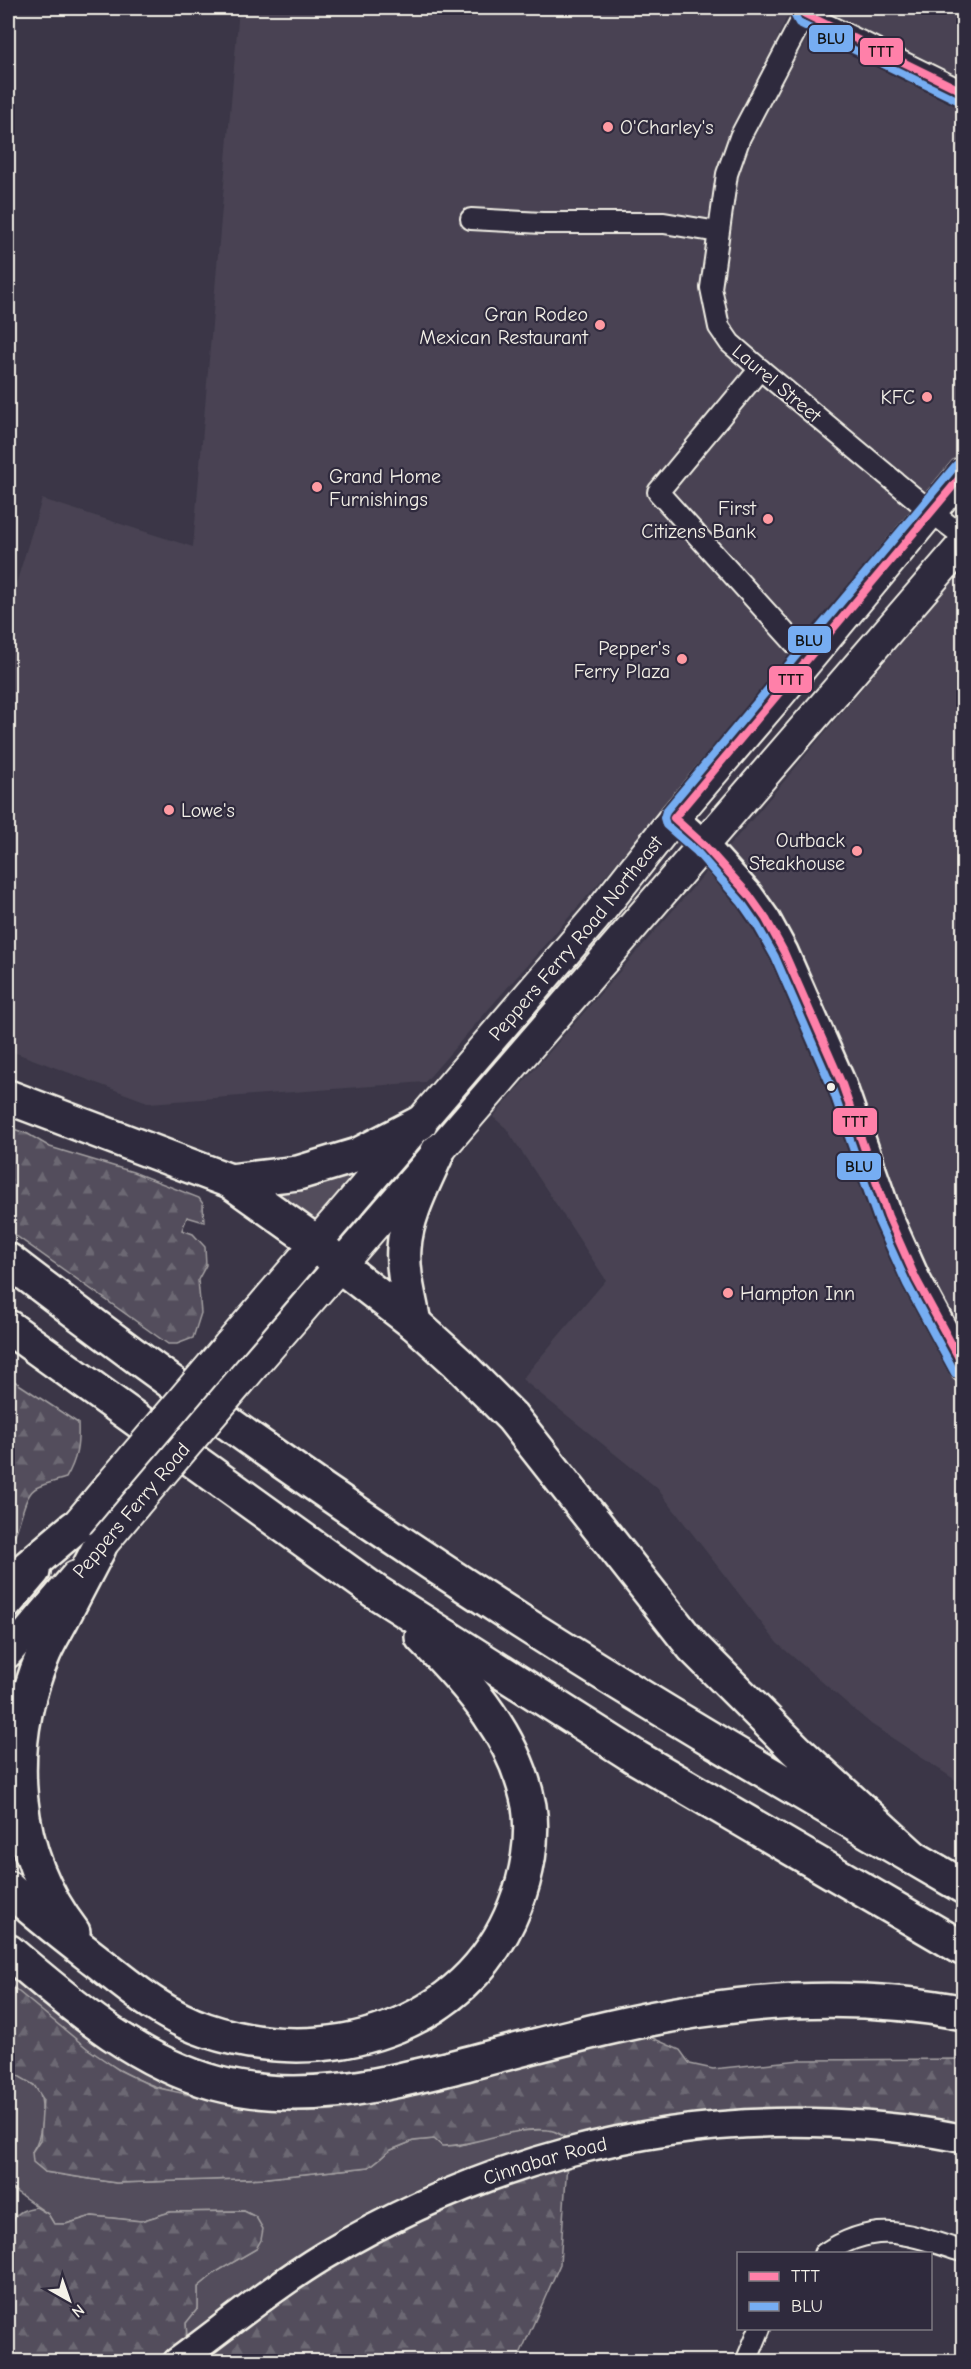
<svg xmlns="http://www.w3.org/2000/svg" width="971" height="2369" viewBox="0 0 971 2369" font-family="'Comic Neue',sans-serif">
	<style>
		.built { fill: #484352 }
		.grass { fill: #534e5c; stroke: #a4a0a2; stroke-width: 1.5 }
		.forest { fill: url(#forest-firs); stroke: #a4a0a2; stroke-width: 1.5 }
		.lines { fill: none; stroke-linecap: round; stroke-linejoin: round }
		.street-casing { stroke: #f4f1e8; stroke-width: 24 }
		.secondary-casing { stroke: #f4f1e8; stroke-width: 32 }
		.primary-casing { stroke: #f4f1e8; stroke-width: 34 }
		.highway-casing { stroke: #f4f1e8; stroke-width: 38 }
		.street { stroke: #2f2a3d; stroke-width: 20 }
		.secondary { stroke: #2f2a3d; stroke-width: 27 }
		.primary { stroke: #2f2a3d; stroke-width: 30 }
		.highway { stroke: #2f2a3d; stroke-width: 33 }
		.primary-bridge-casing { stroke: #f4f1e8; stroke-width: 34; stroke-linecap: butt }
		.primary-bridge { stroke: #2f2a3d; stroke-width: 30 }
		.bus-1-casing { stroke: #2f2a3d; stroke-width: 12 }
		.bus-2-casing { stroke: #2f2a3d; stroke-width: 12 }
		.bus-1 { stroke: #ff80a9; stroke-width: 8 }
		.bus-2 { stroke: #76adf2; stroke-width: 8 }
		.poi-dot { fill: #ff9aa2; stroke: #2f2a3d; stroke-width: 2 }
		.bus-dot { fill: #f4f1e8; stroke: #2f2a3d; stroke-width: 2 }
		.labels { text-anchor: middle; stroke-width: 4.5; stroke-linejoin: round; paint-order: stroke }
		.poi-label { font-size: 20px; fill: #f4f1e8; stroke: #2f2a3d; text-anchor: end }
		.street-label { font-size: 20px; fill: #f4f1e8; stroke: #2f2a3d }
		.line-badge { stroke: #2f2a3d; stroke-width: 2 }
		.pale-badge-label { font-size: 16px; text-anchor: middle; font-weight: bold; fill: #111 }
	</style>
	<defs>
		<pattern id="forest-firs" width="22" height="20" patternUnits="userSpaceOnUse" patternTransform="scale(1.5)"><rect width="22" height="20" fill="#534e5c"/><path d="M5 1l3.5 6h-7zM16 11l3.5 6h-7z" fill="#6c6873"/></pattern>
	</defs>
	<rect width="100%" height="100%" fill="#3b3647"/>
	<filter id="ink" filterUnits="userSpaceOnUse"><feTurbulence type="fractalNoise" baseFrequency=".0167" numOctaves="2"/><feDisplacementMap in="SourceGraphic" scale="12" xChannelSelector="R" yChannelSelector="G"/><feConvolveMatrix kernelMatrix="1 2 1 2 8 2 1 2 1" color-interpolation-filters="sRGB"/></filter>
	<g filter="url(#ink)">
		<!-- built -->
		<g class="built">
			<path d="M239 8H791L777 39 800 52 822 8H963V455L693 775 425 1082 150 1103 8 1050V610L42 499 193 547Z"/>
			<path d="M963 568V1785L871 1724 777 1643 657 1488 522 1379 606 1280 506 1128 493 1117 749 823Z"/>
		</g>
		<!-- grass -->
		<g class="grass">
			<path d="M351 1174V1178L328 1215 313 1224 267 1190Z"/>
			<path d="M8 1963 176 2083 171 2091C108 2076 56 2023 8 1983Z"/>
			<path d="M8 2070C36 2086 44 2085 42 2120 40 2134 39 2141 32 2152L45 2172 116 2183 267 2178 369 2167 391 2150 413 2141 434 2139 458 2146 505 2132 550 2129 569 2139 454 2176 383 2209 187 2340 186 2323 198 2308V2287L216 2272 256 2249V2217L244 2211 170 2212 141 2221 92 2216 66 2224H54L48 2214 8 2186Z"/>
		</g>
		<!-- forest -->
		<g class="forest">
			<path d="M8 1127 28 1134 50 1147 133 1172 199 1198 203 1204 204 1222 187 1217 182 1230 193 1234 205 1247 206 1265 198 1280 201 1313 193 1338 177 1344H168L8 1230Z"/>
			<path d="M8 1377 78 1423C79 1445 77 1459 66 1478 57 1481 46 1483 38 1487 21 1494 22 1531 8 1546Z"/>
			<path d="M8 1983 88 2049 119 2070 154 2087 214 2100 298 2112 332 2110 368 2104 641 2033 680 2050 690 2064 713 2069 801 2060 963 2059V2127L569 2139C563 2136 555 2130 548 2130 511 2126 478 2146 442 2146L434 2139 413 2141 391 2150 369 2167 267 2178 116 2183 45 2172 33 2162 32 2152 40 2140 43 2099 34 2085 8 2070Z"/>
			<path d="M567 2163 560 2264 517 2361 199 2362 295 2290 346 2257 440 2208Z"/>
			<path d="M36 2207 48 2214 54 2224H66L92 2216 141 2221 170 2212 244 2211 256 2217 263 2229 261 2240 256 2249 216 2272 198 2287V2308L186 2323 187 2340 159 2361H8C8 2330 1 2247 13 2221 18 2211 25 2209 36 2207Z"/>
		</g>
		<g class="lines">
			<!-- street casing -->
			<g class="street-casing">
				<g id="street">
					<path d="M808 8 740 137 727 174 711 288 719 327 730 343 760 369 930 511 964 537"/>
					<path d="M805 14 964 92"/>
					<path d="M471 219 542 223H664L718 232"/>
					<path d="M760 369 658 492 808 658"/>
					<path d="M824 2254C877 2219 908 2234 964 2252"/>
					<path d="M746 2362 760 2328"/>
				</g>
			</g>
			<!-- secondary casing -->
			<g class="secondary-casing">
				<g id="secondary">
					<path d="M674 818 704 845 749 895 766 919 784 952 842 1084 888 1216 916 1279 964 1368"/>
					<path d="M8 1605 36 1572"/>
					<path d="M8 1654 75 1575"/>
					<path id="s1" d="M177 2362C226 2326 273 2287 324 2256 478 2164 650 2116 829 2123 874 2125 919 2129 964 2139"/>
				</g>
			</g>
			<!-- primary casing -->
			<g class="primary-casing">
				<g id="primary">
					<path id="s2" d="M228 1346 595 918 674 818 774 701 964 472"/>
					<path d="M254 1365 964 543"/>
					<path d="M74 1528 109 1486"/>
					<path d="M99 1548 135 1505"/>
				</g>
			</g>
			<!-- highway casing -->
			<g class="highway-casing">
				<g id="highway">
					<path d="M8 1097 230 1181 317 1243 339 1265 414 1323 457 1362 512 1417 693 1647 796 1750 914 1858"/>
					<path d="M230 1181 298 1173 358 1155 420 1123"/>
					<path d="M8 1260C173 1387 344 1508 520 1621 665 1714 814 1800 964 1887"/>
					<path d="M414 1323C410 1299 402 1273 404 1248 406 1215 425 1181 438 1151"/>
					<path d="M8 1327 376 1592 637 1758 964 1949"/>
					<path d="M8 1584 74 1528"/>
					<path d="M8 1888C36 1914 66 1937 97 1961 131 1988 164 2016 206 2030 324 2070 467 2030 515 1906 527 1876 534 1838 529 1806 516 1737 470 1685 422 1637"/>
					<path d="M73 1932C12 1853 5 1748 42 1658 47 1644 56 1631 63 1617 75 1594 87 1571 99 1548"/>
					<path d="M8 1951C71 2004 133 2060 215 2083 298 2105 374 2087 454 2067 507 2053 559 2039 612 2027 725 2001 848 1990 964 2013"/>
				</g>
			</g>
			<!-- street -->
			<use href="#street" class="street"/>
			<!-- secondary -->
			<use href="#secondary" class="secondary"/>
			<!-- primary -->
			<use href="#primary" class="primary"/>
			<!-- highway -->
			<use href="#highway" class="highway"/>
			<!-- primary-bridge casing -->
			<g class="primary-bridge-casing">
				<g id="primary-bridge">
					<path d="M109 1486 228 1346"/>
					<path d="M135 1505 254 1365"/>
				</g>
			</g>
			<!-- primary-bridge -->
			<use href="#primary-bridge" class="primary-bridge"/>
			<!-- bus-1 casing -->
			<g class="bus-1-casing">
				<g id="bus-1">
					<path d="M808 8 805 14 964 92"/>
					<path d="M964 473 674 818 704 845 749 895 766 919 784 952 842 1084 888 1216 916 1279 964 1367"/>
				</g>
			</g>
			<!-- bus-2 casing -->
			<g class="bus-2-casing">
				<g id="bus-2">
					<path d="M797 8 795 16 799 23 959 101"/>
					<path d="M955 1373 907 1284 878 1220 832 1088 775 957 757 925 741 902 697 852 666 825 664 818 666 811 956 465"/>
				</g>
			</g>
			<!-- bus-1 -->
			<use href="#bus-1" class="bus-1"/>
			<!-- bus-2 -->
			<use href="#bus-2" class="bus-2"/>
		</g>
	</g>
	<!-- markers -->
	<g class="poi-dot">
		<circle cx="608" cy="127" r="6"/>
		<circle cx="600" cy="325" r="6"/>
		<circle cx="927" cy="397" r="6"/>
		<circle cx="317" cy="487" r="6"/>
		<circle cx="768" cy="519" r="6"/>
		<circle cx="682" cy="659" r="6"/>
		<circle cx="169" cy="810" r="6"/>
		<circle cx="857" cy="851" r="6"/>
		<circle cx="728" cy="1293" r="6"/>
	</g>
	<circle class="bus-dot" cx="831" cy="1087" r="5"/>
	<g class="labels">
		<!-- poi labels -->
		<g class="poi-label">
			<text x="620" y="134" text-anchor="start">O'Charley's</text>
			<text x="588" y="321">Gran Rodeo<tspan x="588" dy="23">Mexican Restaurant</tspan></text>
			<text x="915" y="404">KFC</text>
			<text x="329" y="483" text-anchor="start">Grand Home<tspan x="329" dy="23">Furnishings</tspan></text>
			<text x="756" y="515">First<tspan x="756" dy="23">Citizens Bank</tspan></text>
			<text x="670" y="655">Pepper's<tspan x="670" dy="23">Ferry Plaza</tspan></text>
			<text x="181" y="817" text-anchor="start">Lowe's</text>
			<text x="845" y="847">Outback<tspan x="845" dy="23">Steakhouse</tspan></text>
			<text x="740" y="1300" text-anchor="start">Hampton Inn</text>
		</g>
		<!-- street labels -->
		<g class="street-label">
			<text transform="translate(777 383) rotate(40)" y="7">Laurel Street</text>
			<text dy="7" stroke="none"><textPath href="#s2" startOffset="536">Peppers Ferry Road Northeast</textPath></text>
			<text transform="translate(131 1510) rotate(-50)" y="7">Peppers Ferry Road</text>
			<text dy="7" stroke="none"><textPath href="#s1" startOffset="423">Cinnabar Road</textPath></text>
		</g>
	</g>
	<g class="line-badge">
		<rect x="808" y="24" width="46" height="29" rx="6" fill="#76adf2"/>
		<rect x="859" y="37" width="45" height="29" rx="6" fill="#ff80a9"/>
		<rect x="787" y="625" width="45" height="29" rx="6" fill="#76adf2"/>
		<rect x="768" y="665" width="45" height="29" rx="6" fill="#ff80a9"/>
		<rect x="832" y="1107" width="46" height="29" rx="6" fill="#ff80a9"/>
		<rect x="836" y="1152" width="46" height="29" rx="6" fill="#76adf2"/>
	</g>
	<g class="pale-badge-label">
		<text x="831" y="44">BLU</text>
		<text x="881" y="57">TTT</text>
		<text x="809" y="646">BLU</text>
		<text x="791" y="685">TTT</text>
		<text x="855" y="1127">TTT</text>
		<text x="859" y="1172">BLU</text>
	</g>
	<!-- margin -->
	<rect width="971" height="2369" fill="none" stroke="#2f2a3d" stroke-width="30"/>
	<rect x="15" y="15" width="941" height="2339" fill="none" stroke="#f4f1e8" stroke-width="2" filter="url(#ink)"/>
	<!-- legend -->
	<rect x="737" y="2252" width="195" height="78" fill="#2f2a3d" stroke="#7e7a81" stroke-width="1.5"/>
	<rect x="749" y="2272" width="30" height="9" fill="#ff80a9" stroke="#7e7a81" stroke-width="1.5"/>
	<text x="791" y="2282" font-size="18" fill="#f4f1e8">TTT</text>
	<rect x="749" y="2302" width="30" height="9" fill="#76adf2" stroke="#7e7a81" stroke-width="1.5"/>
	<text x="791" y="2312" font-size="18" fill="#f4f1e8">BLU</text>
	<!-- north arrow -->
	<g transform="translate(69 2300) rotate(140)" stroke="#2f2a3d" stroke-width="4.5" paint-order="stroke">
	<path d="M0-4.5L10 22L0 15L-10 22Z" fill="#f4f1e8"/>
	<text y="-9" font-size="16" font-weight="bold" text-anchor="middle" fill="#f4f1e8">N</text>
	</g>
</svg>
